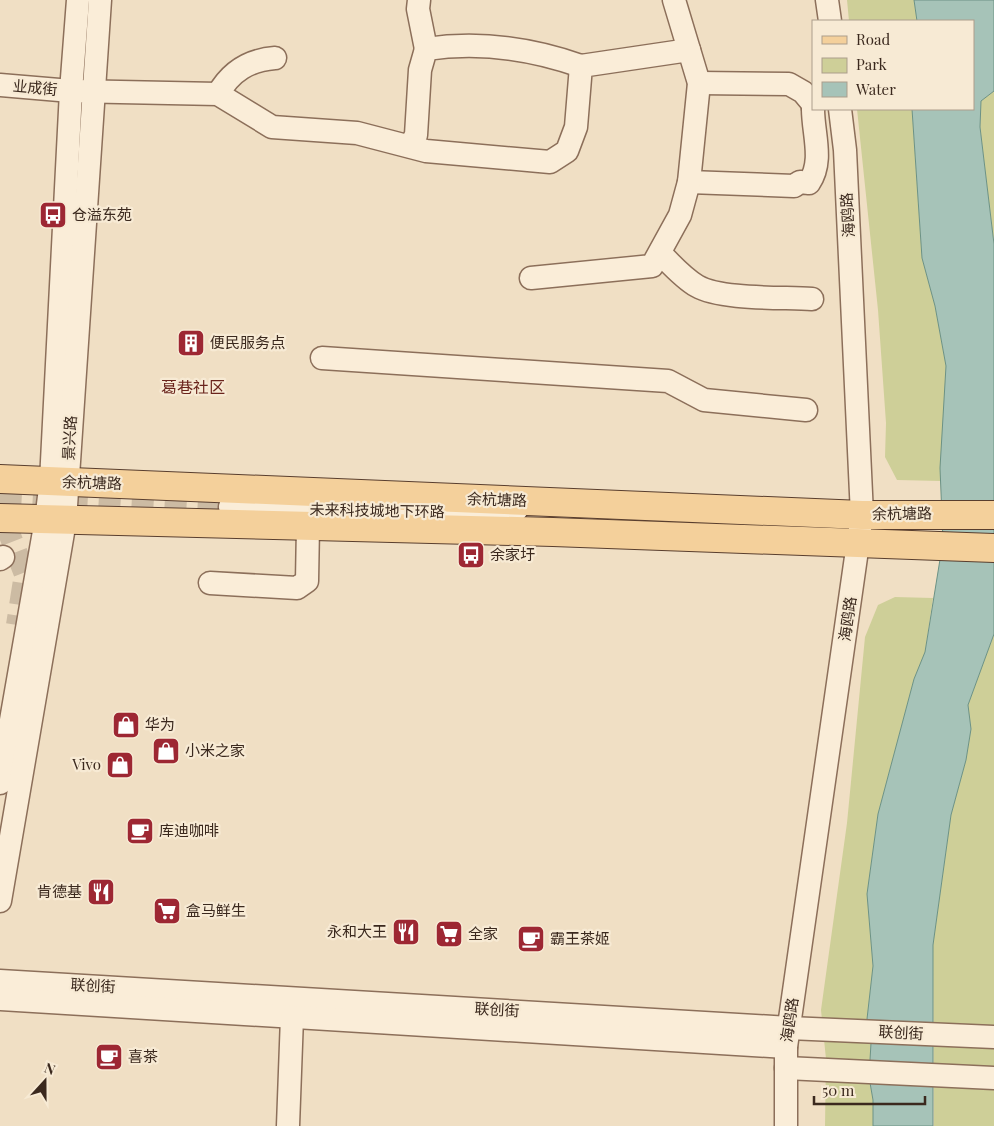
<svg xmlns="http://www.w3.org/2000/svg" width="994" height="1126" viewBox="0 0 994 1126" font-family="'Playfair Display','Noto Sans SC',serif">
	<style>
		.green { fill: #cecf98 }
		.water { fill: #a6c3b8; stroke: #6c9285 }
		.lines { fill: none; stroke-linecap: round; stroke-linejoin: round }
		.minor-tunnel { stroke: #ccbba3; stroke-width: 22; stroke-dasharray: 22 11; stroke-linecap: butt }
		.minor-casing { stroke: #8c6f5a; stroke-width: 25 }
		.major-casing { stroke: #593e2e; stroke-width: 30 }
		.minor { stroke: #faedd8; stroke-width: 22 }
		.major { stroke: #f4d09b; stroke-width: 28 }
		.labels { text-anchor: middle; stroke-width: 4.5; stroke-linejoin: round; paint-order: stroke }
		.street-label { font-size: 15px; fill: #3b291e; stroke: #f7ead4 }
		.poi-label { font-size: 15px; fill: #3b291e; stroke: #f7ead4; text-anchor: start }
		.neighbourhood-label { font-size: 16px; fill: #6a241c; stroke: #f7ead4 }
	</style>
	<rect width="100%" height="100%" fill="#f0dfc4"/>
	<!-- green -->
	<g class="green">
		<path d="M847 0H914L917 21H849Z"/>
		<path d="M994 91V244L980 127 981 101Z"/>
		<path d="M857 109H912L922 258 935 306 946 366 941 481 897 480 885 457 886 423 878 310Z"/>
		<path d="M895 597 933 598 925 652 914 679 878 814 867 894 873 967 867 1019 871 1043 869 1077 873 1100V1126H825L826 1059 821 1010 847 823 865 637 878 605Z"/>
		<path d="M994 634V1126H934L933 945 951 815 966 760 971 729 968 705Z"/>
	</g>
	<!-- water -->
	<path class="water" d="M914 0H994V91L981 101 980 127 994 244V634L968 705 971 729 966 760 951 815 933 945V1126H873V1100L869 1077 871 1043 867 1019 873 966 867 894 878 814 914 679 925 652 943 541 940 468 946 366 935 306 922 258 912 109H973V21H917Z"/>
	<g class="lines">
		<!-- minor-tunnel -->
		<g class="minor-tunnel">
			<path d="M0 493 230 507"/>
			<path d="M0 524 9 533 25 574 17 625"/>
		</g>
		<!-- minor casing -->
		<g class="minor-casing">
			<g id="minor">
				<path d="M419 0 418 9 426 49"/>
				<path d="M827 0 830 21"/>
				<path d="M699 83 789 84 803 92 813 104V108"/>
				<path d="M0 85 71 91 218 94 272 127 357 133 426 151 550 162 567 151 576 127 581 66 689 50"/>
				<path d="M218 94C231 71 249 60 275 58"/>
				<path d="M410 146 416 135 420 70 426 49C480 41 530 48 581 66"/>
				<path d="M689 182 794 186 800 182 809 183C824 161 813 134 813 109"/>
				<path d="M660 253C671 264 683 278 697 286 721 300 783 297 812 299"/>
				<path d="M531 278 652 266 680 215 689 182 699 83 674 0"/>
				<path d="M322 358 668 381 704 400 806 410"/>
				<path d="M230 507 496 513 517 509"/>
				<path d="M0 559 3 557"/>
				<path d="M210 583 297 588 307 581 308 526"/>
				<path d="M0 783 46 520 51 481 71 91 78 0"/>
				<path d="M0 901 65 521 100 0"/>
				<path d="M0 981 789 1028 994 1037"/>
				<path d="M0 999 786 1047"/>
				<path d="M786 1068 994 1078"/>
				<path d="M288 1126 292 1017"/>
				<path d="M786 1126V1047L862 515 845 150 840 109"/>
			</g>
		</g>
		<!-- major casing -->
		<g class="major-casing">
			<g id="major">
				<path d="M0 479 862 515H994"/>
				<path d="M0 518 553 532 994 548"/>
			</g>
		</g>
		<!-- minor -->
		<use href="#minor" class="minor"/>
		<!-- major -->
		<use href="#major" class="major"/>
	</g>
	<!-- icons -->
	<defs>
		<g id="bus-square" transform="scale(1.4375)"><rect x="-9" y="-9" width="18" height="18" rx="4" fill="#9d2733" stroke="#f7ead4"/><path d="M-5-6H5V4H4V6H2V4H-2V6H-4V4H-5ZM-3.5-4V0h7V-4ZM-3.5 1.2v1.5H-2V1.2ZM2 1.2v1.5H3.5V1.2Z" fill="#fff"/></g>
		<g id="building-square" transform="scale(1.4375)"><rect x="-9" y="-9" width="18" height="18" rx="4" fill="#9d2733" stroke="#f7ead4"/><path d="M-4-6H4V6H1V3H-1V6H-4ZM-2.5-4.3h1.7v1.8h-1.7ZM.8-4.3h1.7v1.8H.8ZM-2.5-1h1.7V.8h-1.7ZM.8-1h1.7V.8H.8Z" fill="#fff"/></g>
		<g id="shop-square" transform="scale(1.4375)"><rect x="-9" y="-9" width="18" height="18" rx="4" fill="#9d2733" stroke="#f7ead4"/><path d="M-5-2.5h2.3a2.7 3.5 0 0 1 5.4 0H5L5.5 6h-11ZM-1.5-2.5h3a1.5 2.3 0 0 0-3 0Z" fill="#fff"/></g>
		<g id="cafe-square" transform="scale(1.4375)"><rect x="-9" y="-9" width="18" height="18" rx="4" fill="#9d2733" stroke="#f7ead4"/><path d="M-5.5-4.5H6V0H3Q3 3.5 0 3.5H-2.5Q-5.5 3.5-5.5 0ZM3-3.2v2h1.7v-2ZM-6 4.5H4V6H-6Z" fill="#fff"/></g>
		<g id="restaurant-square" transform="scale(1.4375)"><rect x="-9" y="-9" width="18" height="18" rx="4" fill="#9d2733" stroke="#f7ead4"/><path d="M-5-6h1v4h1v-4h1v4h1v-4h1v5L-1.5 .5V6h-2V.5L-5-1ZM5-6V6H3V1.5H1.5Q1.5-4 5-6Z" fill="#fff"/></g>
		<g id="supermarket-square" transform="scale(1.4375)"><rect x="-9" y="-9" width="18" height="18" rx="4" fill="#9d2733" stroke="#f7ead4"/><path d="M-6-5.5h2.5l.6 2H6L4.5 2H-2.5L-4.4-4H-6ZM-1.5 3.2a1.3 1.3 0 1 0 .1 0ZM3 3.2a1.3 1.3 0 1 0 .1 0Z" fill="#fff"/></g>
	</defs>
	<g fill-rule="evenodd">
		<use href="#bus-square" x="53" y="215"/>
		<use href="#building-square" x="191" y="343"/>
		<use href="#bus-square" x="471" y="555"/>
		<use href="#shop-square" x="126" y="725"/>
		<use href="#shop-square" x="166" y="751"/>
		<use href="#shop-square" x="120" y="765"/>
		<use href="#cafe-square" x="140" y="831"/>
		<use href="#restaurant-square" x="101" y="892"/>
		<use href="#supermarket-square" x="167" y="911"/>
		<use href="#restaurant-square" x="406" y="932"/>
		<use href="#supermarket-square" x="449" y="934"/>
		<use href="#cafe-square" x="531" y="939"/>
		<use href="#cafe-square" x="109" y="1057"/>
	</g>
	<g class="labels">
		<!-- street labels -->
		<g class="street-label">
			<text transform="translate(35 88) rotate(5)" y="5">业成街</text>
			<text transform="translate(848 215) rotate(-93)" y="5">海鸥路</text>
			<text transform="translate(70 438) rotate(-87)" y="5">景兴路</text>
			<text transform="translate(92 483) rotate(2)" y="5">余杭塘路</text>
			<text transform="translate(497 500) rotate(2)" y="5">余杭塘路</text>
			<text transform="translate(377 511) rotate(1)" y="5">未来科技城地下环路</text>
			<text transform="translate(902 514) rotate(-1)" y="5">余杭塘路</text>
			<text transform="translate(848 619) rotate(-82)" y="5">海鸥路</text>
			<text transform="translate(93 986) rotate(3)" y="5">联创街</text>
			<text transform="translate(497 1010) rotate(3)" y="5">联创街</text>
			<text transform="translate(790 1020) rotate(-82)" y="5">海鸥路</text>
			<text transform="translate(901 1033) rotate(3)" y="5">联创街</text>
		</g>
		<!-- poi labels -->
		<g class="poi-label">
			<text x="72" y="220">仓溢东苑</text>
			<text x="210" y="348">便民服务点</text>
			<text x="490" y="560">余家圩</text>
			<text x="145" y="730">华为</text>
			<text x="185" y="756">小米之家</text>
			<text x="101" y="770" text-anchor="end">Vivo</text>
			<text x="159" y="836">库迪咖啡</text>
			<text x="82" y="897" text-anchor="end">肯德基</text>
			<text x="186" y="916">盒马鲜生</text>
			<text x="387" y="937" text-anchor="end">永和大王</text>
			<text x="468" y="939">全家</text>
			<text x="550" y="944">霸王茶姬</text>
			<text x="128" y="1062">喜茶</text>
		</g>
		<!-- neighbourhood labels -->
		<g class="neighbourhood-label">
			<text x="193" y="393">葛巷社区</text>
		</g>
	</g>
	<!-- legend -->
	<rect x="812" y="20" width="162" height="90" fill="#f7ead4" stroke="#ac9d8b"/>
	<rect x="822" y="36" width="25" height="8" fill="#f4d09b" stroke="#ac9d8b"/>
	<text x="856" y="45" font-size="15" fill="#3b291e">Road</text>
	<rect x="822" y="58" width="25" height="15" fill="#cecf98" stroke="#ac9d8b"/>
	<text x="856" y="70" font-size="15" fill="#3b291e">Park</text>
	<rect x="822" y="82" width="25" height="15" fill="#a6c3b8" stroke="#ac9d8b"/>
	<text x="856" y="95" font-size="15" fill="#3b291e">Water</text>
	<!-- north arrow -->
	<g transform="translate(45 1081) rotate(21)" stroke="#f7ead4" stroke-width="4" paint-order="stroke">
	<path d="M0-4L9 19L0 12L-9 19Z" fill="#3b291e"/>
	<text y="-8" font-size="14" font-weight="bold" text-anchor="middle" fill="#3b291e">N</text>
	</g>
	<!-- scale -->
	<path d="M814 1096v8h111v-8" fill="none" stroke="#3b291e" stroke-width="2.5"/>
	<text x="822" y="1096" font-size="15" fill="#3b291e" stroke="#f7ead4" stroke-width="4" paint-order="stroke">50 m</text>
</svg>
